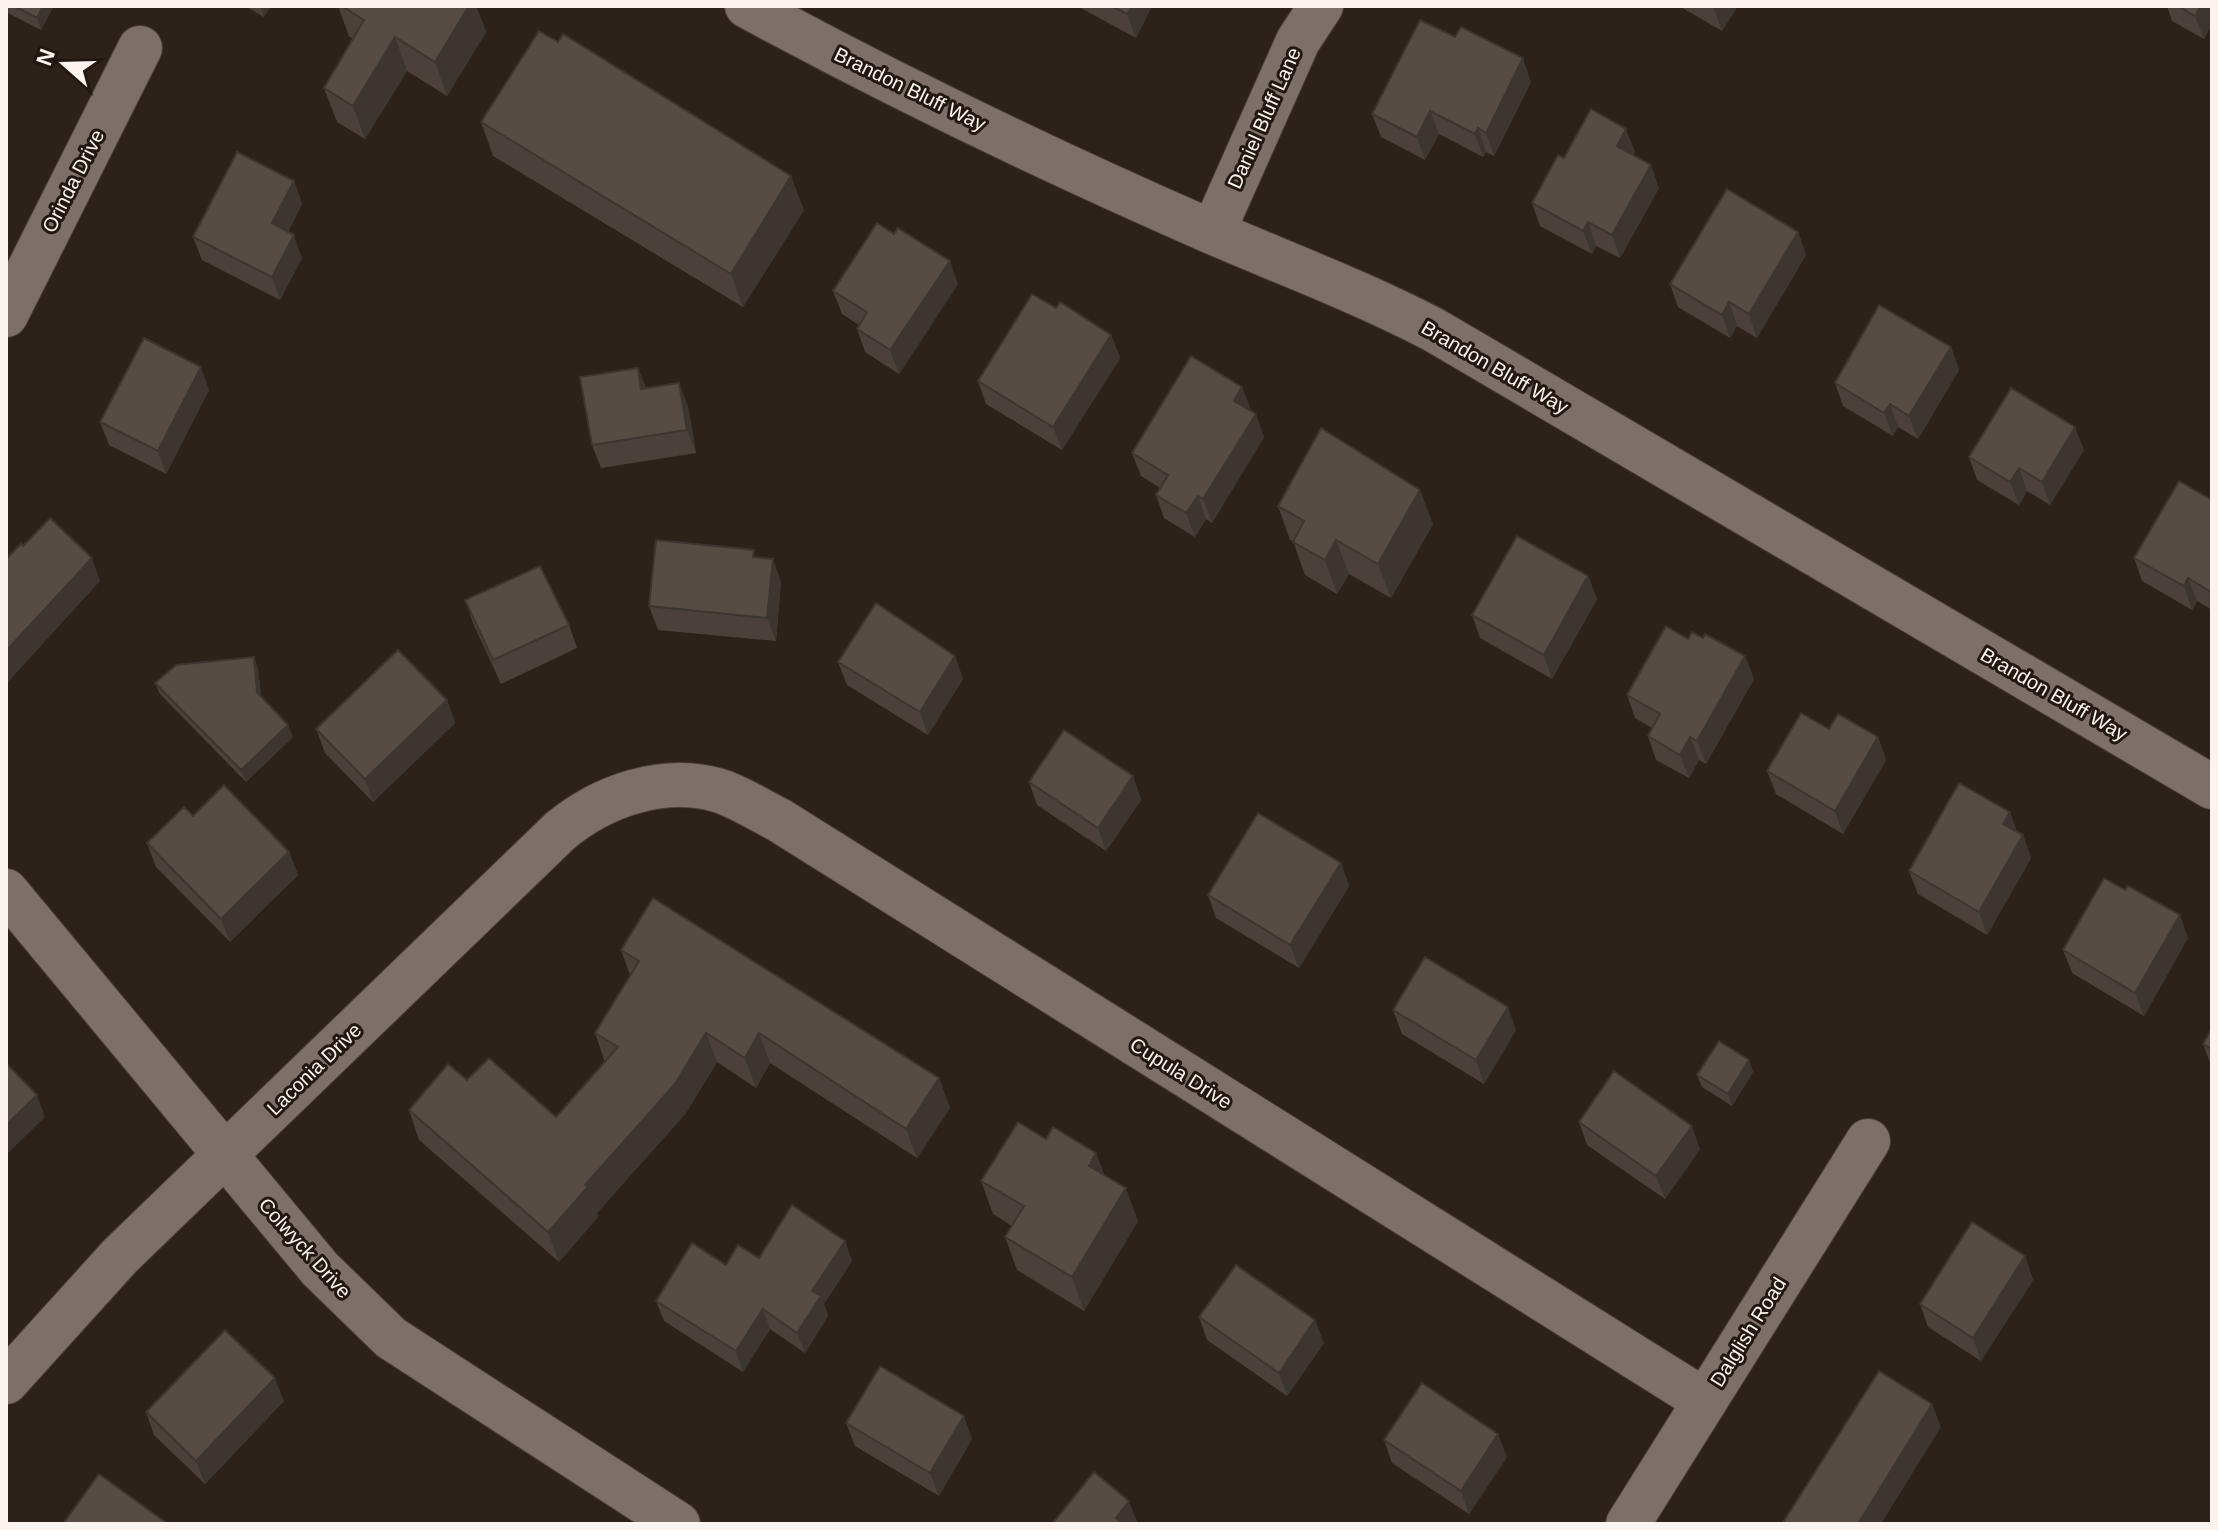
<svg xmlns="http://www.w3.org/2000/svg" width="2218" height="1530" viewBox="0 0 2218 1530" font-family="Arial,sans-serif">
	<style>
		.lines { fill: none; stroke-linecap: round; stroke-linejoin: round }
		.minor-casing { stroke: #473e38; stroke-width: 46 }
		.minor { stroke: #7d7068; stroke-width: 44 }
		.wall { fill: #4b413a }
		.shaded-wall { fill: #3d3530 }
		.building { fill: #574c44; stroke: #3d3530; stroke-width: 2 }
		.labels { text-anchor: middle; stroke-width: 6; stroke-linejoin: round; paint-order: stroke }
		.street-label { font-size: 20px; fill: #faf3ee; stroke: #221811 }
	</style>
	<rect width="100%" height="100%" fill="#2c221a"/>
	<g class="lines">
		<!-- minor casing -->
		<g class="minor-casing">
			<g id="minor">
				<path d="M747 6C898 88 1054 163 1212 232 1286 264 1361 292 1434 330L2212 787"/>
				<path d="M1213 232 1298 41 1321 6"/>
				<path d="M6 315 140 48"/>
				<path d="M6 891 320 1269 391 1338 678 1524"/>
				<path d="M6 1382 120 1256 560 831C602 796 662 775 717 790 738 796 759 810 779 820L1705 1401"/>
				<path d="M1628 1524 1868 1141"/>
			</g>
		</g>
		<!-- minor -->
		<use href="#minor" class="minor"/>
	</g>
	<!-- wall -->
	<g class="wall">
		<path d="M6 6H54L41 30 6 12Z"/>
		<path d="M245 6H271L264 17Z"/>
		<path d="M338 6H476L486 32 447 96 407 71 365 139 337 122 324 88 353 39 349 36Z"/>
		<path d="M1077 6H1152L1136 38Z"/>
		<path d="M1679 6H1738L1722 31Z"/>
		<path d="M2167 6H2212V24L2204 39 2172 21Z"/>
		<path d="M558 42 804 210 743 307 493 156 481 122Z"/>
		<path d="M1531 82 1494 156 1486 152 1483 157 1439 134 1425 160 1381 137 1372 114Z"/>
		<path d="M1635 152 1633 155 1659 188 1620 258 1596 246 1592 254 1540 226 1532 203 1564 158Z"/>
		<path d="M294 181 302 204 288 232 302 258 280 300 202 260 193 237Z"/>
		<path d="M1798 232 1806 255 1757 338 1737 326 1730 338 1678 307 1670 284Z"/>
		<path d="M958 284 899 374 865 352 857 329 859 325 842 314 833 291Z"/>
		<path d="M1111 335 1120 358 1062 450 986 404 978 381Z"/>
		<path d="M1951 347 1959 370 1918 439 1898 427 1893 436 1843 406 1835 383Z"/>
		<path d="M638 368 646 388 688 406 696 453 601 468 592 445Z"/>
		<path d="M209 390 166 474 109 445 100 422Z"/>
		<path d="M1251 410 1264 437 1212 523 1206 519 1195 537 1164 518 1156 495 1160 488 1141 476 1132 453Z"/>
		<path d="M2084 450 2050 505 2027 491 2019 505 1977 480 1969 457Z"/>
		<path d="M2212 500V610L2197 601 2192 610 2142 581 2134 558Z"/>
		<path d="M1278 506 1433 524 1391 598 1349 574 1337 594 1305 575 1293 541 1290 540Z"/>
		<path d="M757 557 781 582 776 641 658 630 649 606Z"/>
		<path d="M1588 576 1597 599 1552 679 1480 638 1472 615Z"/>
		<path d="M465 600 569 625 577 648 501 684 473 623Z"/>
		<path d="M1703 638 1745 656 1754 679 1706 764 1699 760 1689 778 1656 760 1648 736 1652 728 1635 718 1627 695 1688 639Z"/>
		<path d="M955 656 963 679 928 735 847 685 838 662Z"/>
		<path d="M258 669 261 696 288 725 293 737 246 782 160 694 155 683Z"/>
		<path d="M447 700 455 723 373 802 325 753 316 729Z"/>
		<path d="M1829 729 1878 737 1886 760 1843 834 1776 794 1767 771Z"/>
		<path d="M1133 776 1141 800 1106 851 1037 805 1029 782Z"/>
		<path d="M2010 812 2017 832 2023 835 2031 858 1987 935 1918 894 1909 871Z"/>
		<path d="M193 816 289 852 298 875 230 942 156 867 147 843Z"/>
		<path d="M1341 863 1349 886 1299 968 1216 918 1208 895Z"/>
		<path d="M2188 938 2144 1016 2072 973 2063 950Z"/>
		<path d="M621 950 939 1078 950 1108 917 1158 770 1063 756 1088 717 1062 686 1113 597 1213 598 1217 559 1262 419 1140 409 1110 467 1080 556 1117 605 1062 595 1033 630 975Z"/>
		<path d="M1393 1010 1516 1030 1484 1084 1402 1034Z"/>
		<path d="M2212 1028V1068L2203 1044Z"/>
		<path d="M1749 1060 1753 1072 1732 1106 1702 1087 1697 1075Z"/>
		<path d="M1579 1122 1700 1149 1665 1199 1587 1145Z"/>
		<path d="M1046 1139 1096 1153 1104 1175 1138 1221 1084 1311 1017 1270 1005 1237 1012 1226 993 1214 981 1181Z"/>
		<path d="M845 1241 852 1261 824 1304 828 1316 805 1353 770 1329 743 1372 664 1321 656 1301 726 1265Z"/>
		<path d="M2025 1256 2033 1280 1981 1361 1928 1327 1920 1304Z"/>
		<path d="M1199 1317 1324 1343 1287 1396 1207 1340Z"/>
		<path d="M284 1401 205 1484 154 1435 146 1412Z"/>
		<path d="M846 1423 972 1439 939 1496 855 1446Z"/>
		<path d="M1384 1440 1507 1457 1469 1514 1392 1463Z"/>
	</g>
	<!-- shaded-wall -->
	<g class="shaded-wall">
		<path d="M43 6H54L41 30 37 18Z"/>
		<path d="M260 6H271L264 17Z"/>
		<path d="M469 6H476L486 32 447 96 435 62Z"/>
		<path d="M1132 6H1152L1136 38 1127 14Z"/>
		<path d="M1713 6H1738L1722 31Z"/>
		<path d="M2201 6H2212V24L2204 39 2195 16Z"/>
		<path d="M395 37 407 71 365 139 353 106Z"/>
		<path d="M1523 58 1531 82 1494 156 1486 133Z"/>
		<path d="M1430 111 1439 134 1425 160 1417 137Z"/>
		<path d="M1478 128 1486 152 1483 157 1475 134Z"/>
		<path d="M1626 129 1635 152 1625 169 1617 146Z"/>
		<path d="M1651 165 1659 188 1620 258 1612 235Z"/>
		<path d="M791 176 804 210 743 307 731 274Z"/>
		<path d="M294 181 302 204 280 247 272 223Z"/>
		<path d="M1588 222 1596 246 1592 254 1583 231Z"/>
		<path d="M1798 232 1806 255 1757 338 1749 314Z"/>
		<path d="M294 235 302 258 280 300 272 277Z"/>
		<path d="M950 261 958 284 899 374 890 350Z"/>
		<path d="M1729 302 1737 326 1730 338 1722 315Z"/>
		<path d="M1111 335 1120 358 1062 450 1053 427Z"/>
		<path d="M1951 347 1959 370 1918 439 1909 416Z"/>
		<path d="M201 367 209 390 166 474 158 451Z"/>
		<path d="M638 368 647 391 641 389Z"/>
		<path d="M679 383 688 406 696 453 687 430Z"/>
		<path d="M1242 387 1251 410 1243 424 1234 401Z"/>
		<path d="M1890 404 1898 427 1893 436 1884 413Z"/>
		<path d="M1256 414 1264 437 1212 523 1203 499Z"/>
		<path d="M2075 427 2084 450 2050 505 2042 482Z"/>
		<path d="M2019 468 2027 491 2019 505 2010 482Z"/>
		<path d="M1420 490 1433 524 1391 598 1378 564Z"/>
		<path d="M1198 496 1206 519 1195 537 1186 513Z"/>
		<path d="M1336 540 1349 574 1337 594 1325 560Z"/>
		<path d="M92 558 100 581 8 682 6 677V651Z"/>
		<path d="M773 559 781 582 776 641 767 618Z"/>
		<path d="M1588 576 1597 599 1552 679 1544 655Z"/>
		<path d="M2188 578 2197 601 2192 610 2184 586Z"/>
		<path d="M955 656 963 679 928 735 920 712Z"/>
		<path d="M1745 656 1754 679 1706 764 1697 741Z"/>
		<path d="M254 657 258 669 262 704 257 692Z"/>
		<path d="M447 700 455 723 373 802 365 779Z"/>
		<path d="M288 725 293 737 246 782 241 770Z"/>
		<path d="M1690 737 1699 760 1689 778 1680 755Z"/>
		<path d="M1878 737 1886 760 1843 834 1835 811Z"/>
		<path d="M1133 776 1141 800 1106 851 1098 828Z"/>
		<path d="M2010 812 2018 836 2003 824Z"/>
		<path d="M2023 835 2031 858 1987 935 1979 912Z"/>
		<path d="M289 852 298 875 230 942 221 919Z"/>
		<path d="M1341 863 1349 886 1299 968 1290 945Z"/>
		<path d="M2180 915 2188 938 2144 1016 2135 993Z"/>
		<path d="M1508 1007 1516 1030 1484 1084 1476 1060Z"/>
		<path d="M706 1033 717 1062 686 1113 597 1213 598 1217 559 1262 548 1232Z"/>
		<path d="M759 1033 770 1063 756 1088 745 1058Z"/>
		<path d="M1749 1060 1753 1072 1732 1106 1728 1094Z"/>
		<path d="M939 1078 950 1108 917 1158 906 1129Z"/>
		<path d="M37 1095 45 1117 6 1155V1125Z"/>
		<path d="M1692 1126 1700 1149 1665 1199 1656 1176Z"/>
		<path d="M1096 1153 1109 1186 1089 1166Z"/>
		<path d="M1126 1188 1138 1221 1084 1311 1072 1277Z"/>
		<path d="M845 1241 852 1261 824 1304 828 1316 805 1353 797 1333 812 1291Z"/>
		<path d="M2025 1256 2033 1280 1981 1361 1973 1338Z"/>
		<path d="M763 1309 770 1329 743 1372 736 1351Z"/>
		<path d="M1315 1320 1324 1343 1287 1396 1279 1373Z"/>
		<path d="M275 1378 284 1401 205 1484 196 1461Z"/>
		<path d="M1932 1404 1941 1427 1881 1524H1858Z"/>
		<path d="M964 1416 972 1439 939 1496 930 1473Z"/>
		<path d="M1498 1434 1507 1457 1469 1514 1461 1491Z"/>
		<path d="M1129 1501 1138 1524H1118L1116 1518Z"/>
	</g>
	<!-- building -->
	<g class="building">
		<path d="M14 6H43L37 18Z"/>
		<path d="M342 6H469L435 62 395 37 353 106 324 88 364 20Z"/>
		<path d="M1112 6H1132L1127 14Z"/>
		<path d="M2178 6H2201L2195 16Z"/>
		<path d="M1420 20 1455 37 1461 27 1523 58 1486 133 1478 128 1475 134 1430 111 1417 137 1372 114Z"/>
		<path d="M539 31 558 42 563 34 791 176 731 274 481 122Z"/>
		<path d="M1591 109 1626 129 1617 146 1651 165 1612 235 1588 222 1583 231 1532 203 1558 155 1564 158Z"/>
		<path d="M237 152 294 181 272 223 294 235 272 277 193 237Z"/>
		<path d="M1727 189 1798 232 1749 314 1729 302 1722 315 1670 284Z"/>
		<path d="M877 223 894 234 898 228 950 261 890 350 857 329 867 312 833 291Z"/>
		<path d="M1032 294 1056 308 1060 302 1111 335 1053 427 978 381Z"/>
		<path d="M1879 305 1951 347 1909 416 1890 404 1884 413 1835 383Z"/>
		<path d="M144 338 201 367 158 451 100 422Z"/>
		<path d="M1191 356 1242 387 1234 401 1256 414 1203 499 1198 496 1186 513 1156 495 1168 475 1132 453Z"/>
		<path d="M638 368 641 389 679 383 687 430 592 445 580 377Z"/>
		<path d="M2011 388 2075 427 2042 482 2019 468 2010 482 1969 457Z"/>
		<path d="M1321 428 1420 490 1378 564 1336 540 1325 560 1293 542 1304 521 1278 506Z"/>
		<path d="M2179 481 2212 500 2211 592 2188 578 2184 586 2134 558Z"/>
		<path d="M50 518 92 558 6 651V559L21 544 23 546Z"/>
		<path d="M1517 536 1588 576 1544 655 1472 615Z"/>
		<path d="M656 540 754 550 753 557 773 559 767 618 649 606Z"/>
		<path d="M540 566 569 625 493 660 465 600Z"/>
		<path d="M876 603 955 656 920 712 838 662Z"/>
		<path d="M1666 626 1688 639 1692 632 1703 638 1705 634 1745 656 1697 741 1690 737 1680 755 1648 736 1660 714 1627 695Z"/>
		<path d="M398 650 447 700 365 779 316 729Z"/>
		<path d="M254 657 257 692 288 725 241 770 155 683 176 665Z"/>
		<path d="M1801 713 1829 729 1838 714 1878 737 1835 811 1767 771Z"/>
		<path d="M1064 730 1133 776 1098 828 1029 782Z"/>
		<path d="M1959 783 2010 812 2003 824 2023 835 1979 912 1909 871Z"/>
		<path d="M224 785 289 852 221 919 147 843 184 807 193 816Z"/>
		<path d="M1258 813 1341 863 1290 945 1208 895Z"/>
		<path d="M2104 878 2125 890 2128 886 2180 915 2135 993 2063 950Z"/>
		<path d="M653 898 939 1078 906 1129 759 1033 745 1058 706 1033 675 1084 585 1185 588 1187 548 1232 409 1110 448 1064 467 1080 489 1058 556 1117 618 1047 595 1033 639 961 621 950Z"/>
		<path d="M1425 957 1508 1007 1476 1060 1393 1010Z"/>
		<path d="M2212 1028V1049L2203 1044Z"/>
		<path d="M1719 1041 1749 1060 1728 1094 1697 1075Z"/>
		<path d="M6 1063 37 1095 6 1125Z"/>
		<path d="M1614 1071 1692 1126 1656 1176 1579 1122Z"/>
		<path d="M1018 1122 1046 1139 1053 1127 1096 1153 1089 1166 1126 1188 1072 1277 1005 1237 1024 1206 981 1181Z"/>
		<path d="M792 1205 845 1241 812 1291 821 1296 797 1333 763 1309 736 1351 656 1301 692 1243 726 1265 738 1245 759 1258Z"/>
		<path d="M1972 1222 2025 1256 1973 1338 1920 1304Z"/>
		<path d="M1236 1265 1315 1320 1279 1373 1199 1317Z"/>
		<path d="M225 1330 275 1378 196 1461 146 1412Z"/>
		<path d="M880 1366 964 1416 930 1473 846 1423Z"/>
		<path d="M1879 1371 1932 1404 1858 1524H1782Z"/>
		<path d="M1422 1383 1498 1434 1461 1491 1384 1440Z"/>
		<path d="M1094 1472 1129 1501 1116 1518 1123 1524H1052Z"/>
		<path d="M99 1474 168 1524H63Z"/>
	</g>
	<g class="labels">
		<!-- street labels -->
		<g class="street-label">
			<text transform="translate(910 89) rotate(26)" y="7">Brandon Bluff Way</text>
			<text transform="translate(1264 118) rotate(-66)" y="7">Daniel Bluff Lane</text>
			<text transform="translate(73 181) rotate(-63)" y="7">Orinda Drive</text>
			<text transform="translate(1495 367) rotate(30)" y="7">Brandon Bluff Way</text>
			<text transform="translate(2054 694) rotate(30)" y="7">Brandon Bluff Way</text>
			<text transform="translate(314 1069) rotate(-44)" y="7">Laconia Drive</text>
			<text transform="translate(1181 1073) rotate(32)" y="7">Cupula Drive</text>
			<text transform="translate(305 1248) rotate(48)" y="7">Colwyck Drive</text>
			<text transform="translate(1748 1332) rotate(-58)" y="7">Dalglish Road</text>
		</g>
	</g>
	<!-- border -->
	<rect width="2218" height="1530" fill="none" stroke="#faf3ee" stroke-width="16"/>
	<!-- north arrow -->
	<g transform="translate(64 64) rotate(290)" stroke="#221811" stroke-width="6" paint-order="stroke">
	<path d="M0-6L14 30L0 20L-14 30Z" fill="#faf3ee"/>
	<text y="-12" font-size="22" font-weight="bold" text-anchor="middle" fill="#faf3ee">N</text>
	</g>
</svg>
